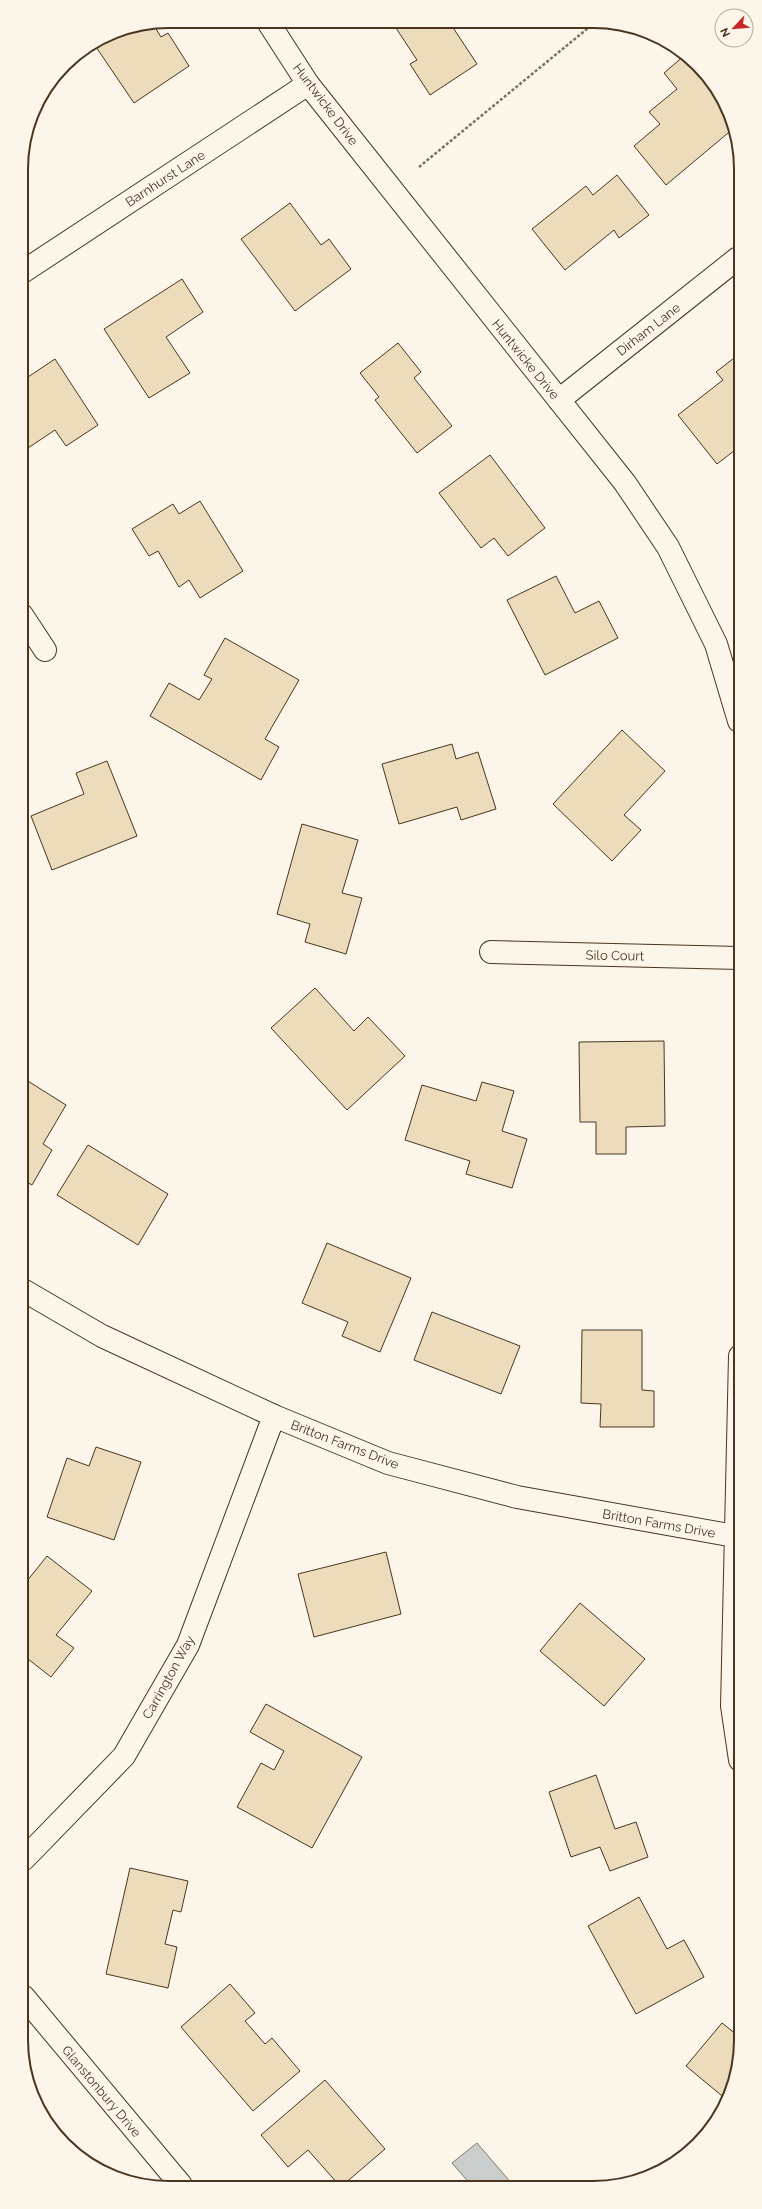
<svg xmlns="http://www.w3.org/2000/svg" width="762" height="2209" viewBox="0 0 762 2209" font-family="Raleway,sans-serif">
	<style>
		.water { fill: #c9cecd; stroke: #887966 }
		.building { fill: #ecdcbc; stroke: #4a3520 }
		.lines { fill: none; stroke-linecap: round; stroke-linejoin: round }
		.minor-casing { stroke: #4a3520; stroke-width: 24 }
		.path { stroke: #7f6f5c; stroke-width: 2.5; stroke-dasharray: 3 2; stroke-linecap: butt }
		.minor { stroke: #fbf6e9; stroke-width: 22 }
		.labels { text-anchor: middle; stroke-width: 3; stroke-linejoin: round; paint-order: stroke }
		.street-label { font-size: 13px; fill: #4a3520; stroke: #fbf6e9 }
		.rim { fill: none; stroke: #4a3520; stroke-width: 2 }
	</style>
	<rect width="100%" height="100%" fill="#fbf6e9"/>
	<!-- water -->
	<path class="water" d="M477 2143 513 2185H471L452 2163Z"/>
	<!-- building -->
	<g class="building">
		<path d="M392 22 450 23 477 64 430 95 410 64 417 60Z"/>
		<path d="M153 24 161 37 168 33 189 66 134 103 94 44 113 32Z"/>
		<path d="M685 55 726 103 734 128 666 185 634 146 660 124 649 112 677 89 664 73Z"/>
		<path d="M617 175 649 215 619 238 614 230 565 270 532 229 586 186 593 195Z"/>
		<path d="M290 203 321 245 329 239 351 269 295 311 241 239Z"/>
		<path d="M182 279 203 312 166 337 190 373 149 398 104 329Z"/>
		<path d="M398 343 421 372 414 378 452 426 417 453 375 400 379 397 360 373Z"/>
		<path d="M738 355 739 447 717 464 678 415 723 380 716 372Z"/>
		<path d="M55 359 98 425 66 446 55 430 22 452V381Z"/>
		<path d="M490 455 545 528 508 556 494 538 481 548 439 493Z"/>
		<path d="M200 501 243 571 200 598 189 580 179 587 158 551 149 556 132 529 173 504 179 514Z"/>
		<path d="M556 576 575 613 599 601 618 638 545 675 507 600Z"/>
		<path d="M225 638 299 680 265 739 279 747 261 780 150 716 169 683 199 700 212 679 204 675Z"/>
		<path d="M622 730 665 771 624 815 641 830 612 861 553 804Z"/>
		<path d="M452 744 456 759 478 752 496 809 461 820 457 807 399 824 382 764Z"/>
		<path d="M107 761 137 836 52 870 31 816 84 794 76 773Z"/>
		<path d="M302 824 358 840 342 893 362 898 346 954 305 942 310 924 277 914Z"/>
		<path d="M315 988 354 1031 368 1017 405 1056 347 1110 271 1028Z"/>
		<path d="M664 1041 665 1126 626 1127V1154H596V1122H580L579 1042Z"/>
		<path d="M23 1078 66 1105 43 1144 52 1150 32 1185 23 1180Z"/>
		<path d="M482 1082 514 1091 502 1131 527 1139 512 1188 466 1174 470 1161 405 1140 422 1085 476 1101Z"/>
		<path d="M88 1145 168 1194 138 1245 57 1195Z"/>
		<path d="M327 1243 411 1278 380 1352 342 1336 348 1322 302 1303Z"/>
		<path d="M432 1312 520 1346 501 1394 414 1360Z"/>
		<path d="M582 1330H642V1390L654 1391V1427H600L601 1404 581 1403Z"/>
		<path d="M96 1447 141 1462 114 1540 47 1517 67 1458 89 1466Z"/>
		<path d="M386 1552 401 1614 314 1637 298 1574Z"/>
		<path d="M47 1556 92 1591 56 1635 74 1648 51 1677 23 1655V1586Z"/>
		<path d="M580 1603 645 1659 604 1706 540 1651Z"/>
		<path d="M266 1704 362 1757 312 1848 237 1807 261 1763 274 1770 284 1751 250 1732Z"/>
		<path d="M596 1775 615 1829 636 1822 648 1857 610 1871 600 1847 571 1857 549 1792Z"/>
		<path d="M130 1868 188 1881 181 1912 173 1910 165 1944 177 1947 168 1988 106 1974Z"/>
		<path d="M639 1897 667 1949 684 1940 704 1977 636 2014 588 1926Z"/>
		<path d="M230 1984 255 2013 245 2021 265 2044 272 2038 300 2071 253 2111 181 2027Z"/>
		<path d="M722 2023 741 2038V2049L727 2100 686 2066Z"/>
		<path d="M325 2080 385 2149 343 2185H339L308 2150 288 2167 261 2135Z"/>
	</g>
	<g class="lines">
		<!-- minor casing -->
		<g class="minor-casing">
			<g id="minor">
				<path d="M268 22 308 84 625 483 668 547 716 644 739 721"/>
				<path d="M21 273 308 84"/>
				<path d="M559 400 738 258"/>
				<path d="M22 615 45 650"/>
				<path d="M491 952 739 958"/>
				<path d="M23 1290 102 1336 274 1416 388 1463 517 1497 740 1537"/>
				<path d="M740 1356 732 1706 740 1760"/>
				<path d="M24 1859 124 1756 188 1645 274 1416"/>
				<path d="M24 1997 181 2185"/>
			</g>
		</g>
		<!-- path -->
		<path class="path" d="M419 167 593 24"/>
		<!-- minor -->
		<use href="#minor" class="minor"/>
	</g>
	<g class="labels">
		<!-- street labels -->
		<g class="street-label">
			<text transform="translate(326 104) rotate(53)" y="5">Huntwicke Drive</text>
			<text transform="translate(165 178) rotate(-33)" y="5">Barnhurst Lane</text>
			<text transform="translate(648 329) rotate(-38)" y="5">Dirham Lane</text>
			<text transform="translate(526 359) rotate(51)" y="5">Huntwicke Drive</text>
			<text transform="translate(615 955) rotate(1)" y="5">Silo Court</text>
			<text transform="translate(345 1444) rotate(21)" y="5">Britton Farms Drive</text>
			<text transform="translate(659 1523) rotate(10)" y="5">Britton Farms Drive</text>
			<text transform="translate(168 1677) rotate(-61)" y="5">Carrington Way</text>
			<text transform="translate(102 2091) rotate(50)" y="5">Glanstonbury Drive</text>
		</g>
	</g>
	<!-- crop -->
	<path d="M0 0H762V2209H0ZM169 28H593A141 141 0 0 1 734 169V2040A141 141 0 0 1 593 2181H169A141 141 0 0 1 28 2040V169A141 141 0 0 1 169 28Z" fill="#fbf6e9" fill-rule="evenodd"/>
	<path class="rim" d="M169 28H593A141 141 0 0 1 734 169V2040A141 141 0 0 1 593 2181H169A141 141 0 0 1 28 2040V169A141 141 0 0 1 169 28Z"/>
	<!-- north arrow -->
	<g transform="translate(734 28) rotate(244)"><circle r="19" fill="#fbf6e9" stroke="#b4a999"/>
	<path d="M0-3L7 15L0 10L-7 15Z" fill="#c62828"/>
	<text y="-6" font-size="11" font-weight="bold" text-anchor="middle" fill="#4a3520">N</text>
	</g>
</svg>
